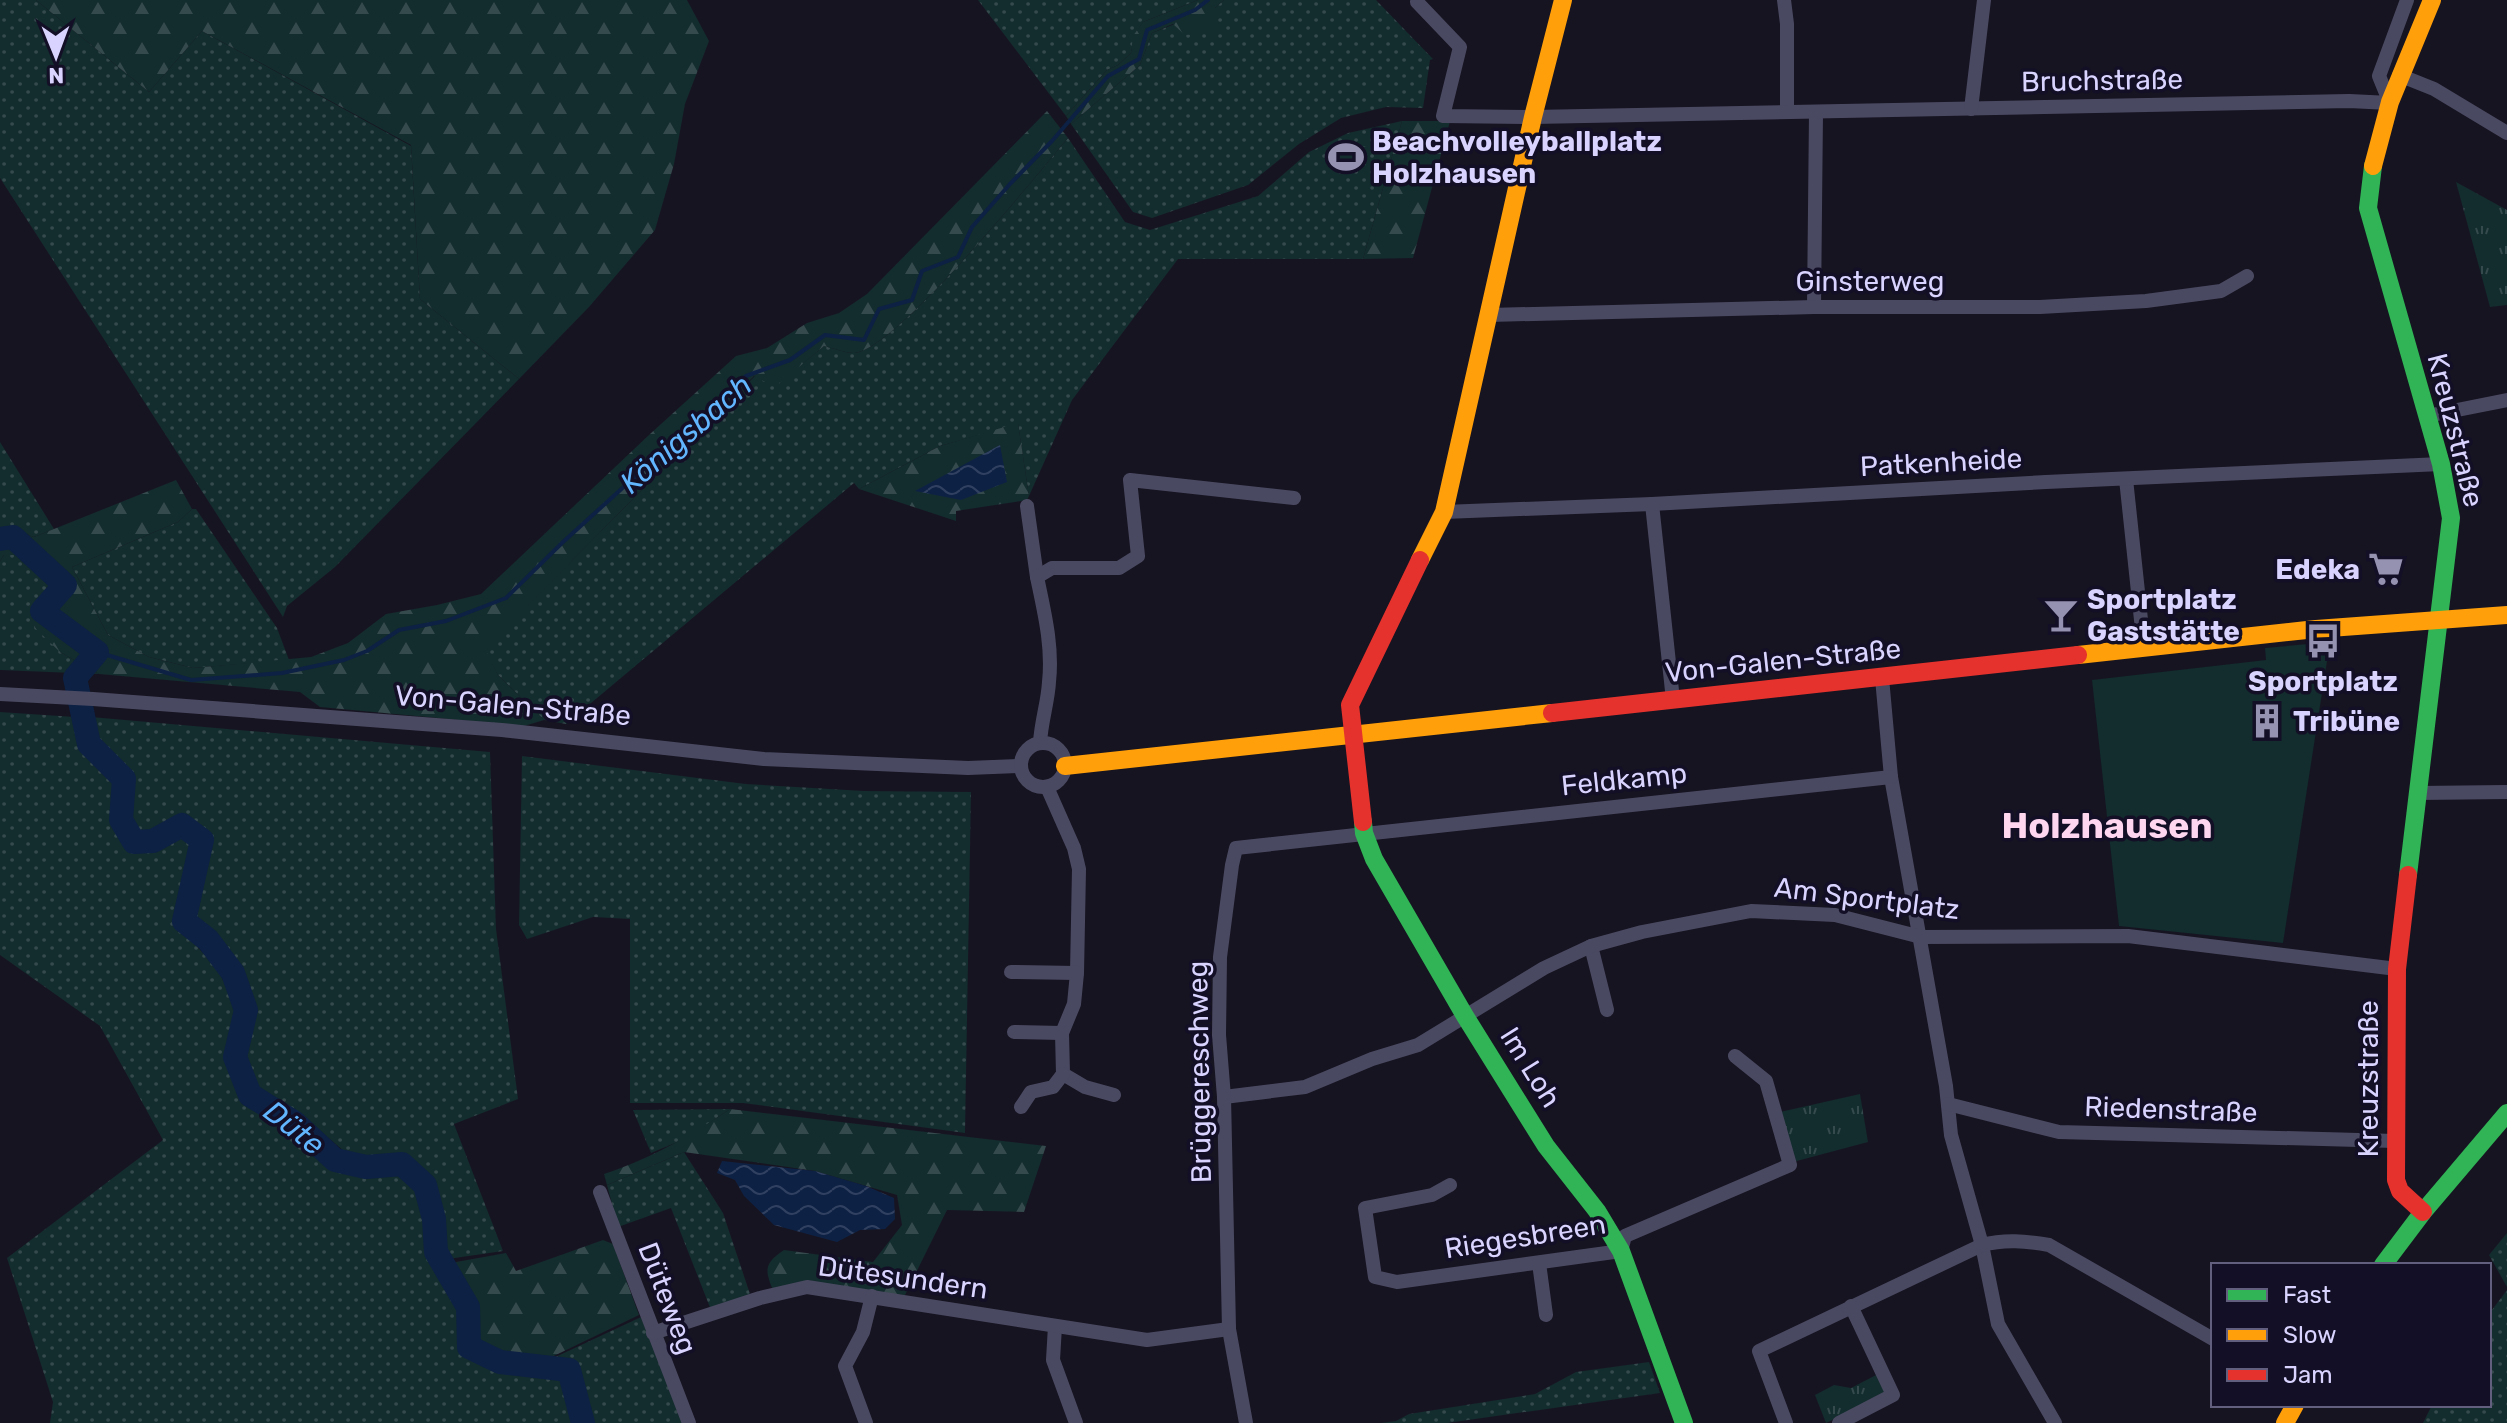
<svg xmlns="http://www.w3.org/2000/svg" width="2507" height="1423" viewBox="0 0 2507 1423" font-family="Rubik,sans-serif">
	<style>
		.grass { fill: url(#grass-dots) }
		.forest { fill: url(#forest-firs) }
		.park { fill: url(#park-tufts) }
		.garden { fill: #132c2d }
		.water { fill: url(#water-waves) }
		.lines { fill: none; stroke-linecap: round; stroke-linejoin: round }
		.stream { stroke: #0d2144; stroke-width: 4 }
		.river { stroke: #0d2144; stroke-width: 24 }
		.street { stroke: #4a4962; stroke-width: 14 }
		.fast { stroke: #30b455; stroke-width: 18 }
		.slow { stroke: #ff9f0a; stroke-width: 18 }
		.jam { stroke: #e5322d; stroke-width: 18 }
		.labels { text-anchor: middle; stroke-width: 7; stroke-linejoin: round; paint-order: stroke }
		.street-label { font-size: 28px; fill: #d9d4ff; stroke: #130f26 }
		.poi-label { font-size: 28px; font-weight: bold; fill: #d9d4ff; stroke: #130f26; text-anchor: start }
		.water-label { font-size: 30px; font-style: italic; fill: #62b6ff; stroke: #130f26 }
		.district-label { font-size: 36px; font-weight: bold; fill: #ffd6f0; stroke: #130f26 }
	</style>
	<defs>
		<pattern id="grass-dots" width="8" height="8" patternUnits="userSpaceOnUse" patternTransform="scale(2)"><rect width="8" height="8" fill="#132c2d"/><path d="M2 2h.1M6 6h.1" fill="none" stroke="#354a4c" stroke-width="1.8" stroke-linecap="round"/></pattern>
		<pattern id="forest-firs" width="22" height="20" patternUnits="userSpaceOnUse" patternTransform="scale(2)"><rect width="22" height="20" fill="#132c2d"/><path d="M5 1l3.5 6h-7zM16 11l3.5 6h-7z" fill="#354a4c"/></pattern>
		<pattern id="park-tufts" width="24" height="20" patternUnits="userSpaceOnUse" patternTransform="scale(2)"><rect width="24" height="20" fill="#132c2d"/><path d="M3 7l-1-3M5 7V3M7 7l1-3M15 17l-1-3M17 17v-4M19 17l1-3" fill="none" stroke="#354a4c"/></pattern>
		<pattern id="water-waves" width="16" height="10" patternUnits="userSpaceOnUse" patternTransform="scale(2)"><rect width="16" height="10" fill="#0d2144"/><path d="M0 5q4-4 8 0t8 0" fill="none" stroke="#304060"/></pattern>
	</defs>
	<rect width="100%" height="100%" fill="#161421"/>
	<!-- grass -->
	<g class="grass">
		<path d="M0 0H36L149 92 202 31 411 146 420 299 519 379 335 567 287 606 283 617 0 178Z"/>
		<path d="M978 0H1198L1143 22 1134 36 1131 53 1118 65 1107 70 1066 116Z"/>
		<path d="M1224 0H1376L1433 59 1430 60 1423 108 1386 107 1341 118 1299 144 1248 185 1152 218 1133 212 1071 124 1140 65 1152 33 1215 8Z"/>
		<path d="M1402 121 1363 259H1178L1072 400 1029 496 1018 424 940 446 859 489 854 483 566 724 544 720 498 675 484 649 755 376 775 386 824 346C833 348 845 353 854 353 895 351 1036 176 1068 138L1125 222 1150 230 1258 196 1309 152 1348 133Z"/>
		<path d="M0 442 54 529 34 537 7 527 0 528Z"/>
		<path d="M192 509H196L277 628 289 660 193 668 149 657 108 635 72 567 178 522Z"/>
		<path d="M4 555H24L52 589 60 652 99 674 0 670V561Z"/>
		<path d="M0 712 75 717 80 747 117 782 113 823 130 851 155 852 181 836 194 843 176 924 217 968 238 1010 226 1056 243 1100 292 1132 328 1167 361 1175 396 1171 419 1189 428 1223 429 1256 462 1308 466 1352 497 1369 564 1375 577 1423H50L53 1402 7 1258 163 1140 100 1026 0 955Z"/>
		<path d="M91 717 490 752 496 929 518 1099 454 1124 503 1251 448 1259 440 1248 442 1219 435 1182 404 1154 351 1157 294 1109 253 1084 243 1054 255 1011 241 969 213 933 192 917 212 840 182 816 150 835 138 836 128 818 130 775 93 739Z"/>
		<path d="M522 756 746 784 864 791 971 792 965 1133 743 1103H630V919L593 917 527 939 519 925Z"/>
		<path d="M730 1109 687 1138 651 1153 633 1110Z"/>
		<path d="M684 1152 723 1213 751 1297 711 1310 671 1208 618 1227 607 1185Z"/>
		<path d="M2507 1233V1287L2489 1255Z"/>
		<path d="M2507 1290V1423H2423L2432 1405H2489V1314Z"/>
		<path d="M641 1317 683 1423H591L574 1363 549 1360Z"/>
		<path d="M1649 1362 1660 1393 1447 1423H1381L1396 1421 1409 1414 1535 1394 1576 1372Z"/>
	</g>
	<!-- forest -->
	<g class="forest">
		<path d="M36 0H687L709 41 685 104 674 164 655 230 589 307 519 379 420 299 411 145 202 31 149 92Z"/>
		<path d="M1198 0H1224L1215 8 1220 15 1213 32 1185 35 1173 24 1152 33 1140 65 1071 124 1066 116 1107 70 1118 65 1131 53 1133 36 1143 22Z"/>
		<path d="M1047 111 1068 138C1036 176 895 351 854 353 845 353 833 348 824 346L775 387 754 376 485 649 498 675 544 720 524 726 320 707 300 692 99 674 60 652 34 627 52 589 24 555H4L0 561V528L7 527 34 537 176 480 192 509 178 522 72 567 108 635 149 657 193 668 311 657 348 643 386 614 437 605 481 594 650 434 736 356 767 348 807 323 839 313 867 294Z"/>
		<path d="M1402 121H1450L1413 258 1363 259Z"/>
		<path d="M1018 423 1029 496 1027 500 956 511V521L859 489 940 446Z"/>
		<path d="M730 1109 1046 1146 1024 1212 947 1210 905 1295 773 1290C764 1269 765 1263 784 1250L873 1262 902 1225 897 1195 815 1171 684 1152 607 1185 604 1174C652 1158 688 1137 730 1109Z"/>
		<path d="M603 1240 613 1244 639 1315 535 1365 500 1362 469 1347 467 1307 445 1264 506 1253 516 1271Z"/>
	</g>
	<!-- park -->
	<g class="park">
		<path d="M2456 182 2507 210V305L2490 307Z"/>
		<path d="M1860 1094 1868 1142 1793 1162 1780 1112Z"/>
		<path d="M1878 1374 1887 1394 1826 1423 1815 1395 1834 1385 1851 1388Z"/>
	</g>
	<!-- garden -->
	<g class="garden">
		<path d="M1329 146 1366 147 1365 169 1326 168Z"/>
		<path d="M2330 642 2283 943 2119 926 2092 680 2266 660 2265 648Z"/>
	</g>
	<!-- water -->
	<g class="water">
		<path d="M1000 445 1007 482 961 500 915 491Z"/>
		<path d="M722 1161 815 1171 866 1186 894 1198 895 1219 885 1229 860 1230 837 1242 774 1225 744 1196 735 1180 717 1173Z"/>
	</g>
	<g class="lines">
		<!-- stream -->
		<path class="stream" d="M97 652 191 680 282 673 344 660 367 651 399 630 446 621 506 598 563 542 746 376 790 360 825 335 864 340 879 309 912 300 922 271 958 257 972 227 1010 184 1052 141 1108 76 1139 59 1147 30 1195 10 1208 0"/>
		<!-- river -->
		<path class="river" d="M0 539 13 537 65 585 42 611 97 652 75 678 89 744 124 779 121 820 134 842 153 841 182 825 202 840 184 921 208 940 233 973 246 1010 235 1057 250 1095 295 1123 335 1160 366 1167 402 1164 425 1185 434 1219 436 1252 468 1307 469 1347 500 1362 569 1370 583 1423"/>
		<!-- street -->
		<g class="street">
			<path d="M1784 0 1787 24V112"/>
			<path d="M1417 2 1460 47 1443 116 1533 117 2349 101 2390 103 2379 76 2407 0"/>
			<path d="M2399 75 2434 89 2507 133"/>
			<path d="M1971 109 1984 0"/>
			<path d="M1814 307 1816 112"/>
			<path d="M1489 315 1814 307H2040L2146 301 2221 291 2247 276"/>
			<path d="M2427 416 2507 400"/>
			<path d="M2126 479 2144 648"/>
			<path d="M1652 504 1673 700"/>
			<path d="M1027 506 1037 577"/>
			<path d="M1444 512 1652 504 2046 482 2441 464"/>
			<path d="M1882 678 1891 777 1946 1086 1951 1135 1982 1245 1998 1324 2055 1423"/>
			<path d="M0 694 93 699 502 730 764 759 968 768 1021 766"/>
			<path d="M1040 743C1041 722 1048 702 1049 682 1053 646 1044 611 1037 577L1052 568H1119L1138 556 1130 480 1294 498"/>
			<circle cx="1043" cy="765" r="22"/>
			<path d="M1047 787 1074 848 1079 869 1077 973 1074 1004 1062 1033 1063 1074 1085 1087 1114 1095"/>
			<path d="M2418 793 2507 792"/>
			<path d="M1591 946 1607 1010"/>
			<path d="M1011 972 1077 973"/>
			<path d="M1014 1032 1062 1033"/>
			<path d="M1224 1097 1305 1087 1372 1059 1418 1045 1544 968 1591 946 1642 932 1751 911 1835 915 1921 937 2128 936 2397 969"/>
			<path d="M1948 1104 2059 1132 2395 1141"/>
			<path d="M1021 1107 1031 1092 1053 1087 1063 1074"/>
			<path d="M1450 1185 1432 1195 1365 1208 1375 1277 1397 1282 1621 1251 1625 1236 1790 1165 1766 1081 1735 1056"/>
			<path d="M600 1192 689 1423"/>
			<path d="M1539 1263 1546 1315"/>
			<path d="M1055 1326 1053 1360 1076 1423"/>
			<path d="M653 1333 760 1298 807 1287 1147 1340 1229 1329"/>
			<path d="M866 1423 845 1366 863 1332 872 1296"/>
			<path d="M1246 1423 1229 1329 1224 1097 1219 1035 1220 957 1232 865 1236 848 1891 777"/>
			<path d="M1786 1423 1759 1351 1982 1245C2005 1239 2025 1241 2049 1245L2213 1339"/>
			<path d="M1839 1423 1893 1395 1851 1306"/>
		</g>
		<!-- fast -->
		<g class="fast">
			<path d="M2373 166 2368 208 2441 464 2451 518 2408 875"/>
			<path d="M1363 822 1364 833 1374 859 1465 1016 1546 1146 1597 1211 1621 1251 1684 1423"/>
			<path d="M2383 1265 2423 1212 2507 1113"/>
		</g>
		<!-- slow -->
		<g class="slow">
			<path d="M2373 166 2390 102 2432 0"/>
			<path d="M1420 560 1444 512 1533 117 1563 0"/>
			<path d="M2078 655 2316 629 2507 615"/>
			<path d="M1065 766 1552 713"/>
			<path d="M2285 1423 2295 1405"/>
		</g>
		<!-- jam -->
		<g class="jam">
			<path d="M1552 713 2078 655"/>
			<path d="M1363 822 1350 705 1420 560"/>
			<path d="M2408 875 2397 969 2396 1180 2400 1191 2423 1212"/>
		</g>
	</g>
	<!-- icons -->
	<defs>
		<g id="stadium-bare" transform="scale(2.76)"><path d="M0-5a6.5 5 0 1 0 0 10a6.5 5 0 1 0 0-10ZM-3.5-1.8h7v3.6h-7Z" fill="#9591b1" stroke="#130f26" stroke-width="2.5" paint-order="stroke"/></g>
		<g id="supermarket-bare" transform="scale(2.76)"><path d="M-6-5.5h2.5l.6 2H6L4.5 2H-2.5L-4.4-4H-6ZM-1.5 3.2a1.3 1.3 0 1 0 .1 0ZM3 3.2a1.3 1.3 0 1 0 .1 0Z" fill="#9591b1" stroke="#130f26" stroke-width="2.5" paint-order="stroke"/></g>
		<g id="bar-bare" transform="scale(2.76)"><path d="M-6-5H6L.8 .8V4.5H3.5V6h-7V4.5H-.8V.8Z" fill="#9591b1" stroke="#130f26" stroke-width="2.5" paint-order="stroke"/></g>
		<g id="bus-bare" transform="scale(2.76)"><path d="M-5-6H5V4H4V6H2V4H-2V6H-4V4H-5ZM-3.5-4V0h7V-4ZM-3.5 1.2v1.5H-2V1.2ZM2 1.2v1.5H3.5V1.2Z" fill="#9591b1" stroke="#130f26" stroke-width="2.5" paint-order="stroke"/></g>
		<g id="building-bare" transform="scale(2.76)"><path d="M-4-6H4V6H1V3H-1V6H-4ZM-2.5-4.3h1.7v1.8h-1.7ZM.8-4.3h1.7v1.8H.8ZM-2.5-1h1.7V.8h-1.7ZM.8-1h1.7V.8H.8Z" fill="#9591b1" stroke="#130f26" stroke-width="2.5" paint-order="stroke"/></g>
	</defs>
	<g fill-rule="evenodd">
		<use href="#stadium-bare" x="1346" y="157"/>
		<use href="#supermarket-bare" x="2386" y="569"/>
		<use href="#bar-bare" x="2061" y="615"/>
		<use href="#bus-bare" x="2323" y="641"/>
		<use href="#building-bare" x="2267" y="721"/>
	</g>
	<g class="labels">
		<!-- street labels -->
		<g class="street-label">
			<text transform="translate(2102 80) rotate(-1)" y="10">Bruchstraße</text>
			<text x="1870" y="291">Ginsterweg</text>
			<text transform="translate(2456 430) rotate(76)" y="10">Kreuzstraße</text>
			<text transform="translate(1941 462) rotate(-3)" y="10">Patkenheide</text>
			<text transform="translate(1783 660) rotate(-6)" y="10">Von-Galen-Straße</text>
			<text transform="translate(513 705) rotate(5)" y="10">Von-Galen-Straße</text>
			<text transform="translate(1624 779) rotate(-6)" y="10">Feldkamp</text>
			<text transform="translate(1867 898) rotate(7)" y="10">Am Sportplatz</text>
			<text transform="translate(1531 1067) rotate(58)" y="10">Im Loh</text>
			<text transform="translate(1199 1072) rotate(-91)" y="10">Brüggereschweg</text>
			<text transform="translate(2368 1079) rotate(-90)" y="10">Kreuzstraße</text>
			<text transform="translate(2171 1109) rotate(2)" y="10">Riedenstraße</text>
			<text transform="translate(1525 1236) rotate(-9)" y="10">Riegesbreen</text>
			<text transform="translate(903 1277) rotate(8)" y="10">Dütesundern</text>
			<text transform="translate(668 1298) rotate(69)" y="10">Düteweg</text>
		</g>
		<!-- poi labels -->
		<g class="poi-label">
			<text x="1372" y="151">Beachvolleyballplatz<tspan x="1372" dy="32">Holzhausen</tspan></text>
			<text x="2360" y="579" text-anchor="end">Edeka</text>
			<text x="2087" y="609">Sportplatz<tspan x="2087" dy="32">Gaststätte</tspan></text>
			<text x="2323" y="691" text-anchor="middle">Sportplatz</text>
			<text x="2293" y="731">Tribüne</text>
		</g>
		<!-- water labels -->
		<g class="water-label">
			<text transform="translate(686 434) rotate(-41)" y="10">Königsbach</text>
			<text transform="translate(294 1128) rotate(38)" y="10">Düte</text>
		</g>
		<!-- district labels -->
		<g class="district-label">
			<text x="2107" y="838">Holzhausen</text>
		</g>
	</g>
	<!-- legend -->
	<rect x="2211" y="1263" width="280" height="144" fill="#130f26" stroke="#625e7d" stroke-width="2"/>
	<rect x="2227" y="1289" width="40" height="12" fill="#30b455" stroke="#625e7d" stroke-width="2"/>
	<text x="2283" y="1303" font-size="24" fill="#d9d4ff">Fast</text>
	<rect x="2227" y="1329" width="40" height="12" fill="#ff9f0a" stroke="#625e7d" stroke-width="2"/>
	<text x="2283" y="1343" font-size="24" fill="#d9d4ff">Slow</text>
	<rect x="2227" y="1369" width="40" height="12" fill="#e5322d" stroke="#625e7d" stroke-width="2"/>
	<text x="2283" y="1383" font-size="24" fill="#d9d4ff">Jam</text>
	<!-- north arrow -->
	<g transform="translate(56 56) rotate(179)" stroke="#130f26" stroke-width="6" paint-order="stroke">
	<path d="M0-6L14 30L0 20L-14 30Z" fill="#d9d4ff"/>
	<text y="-12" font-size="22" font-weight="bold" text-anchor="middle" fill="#d9d4ff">N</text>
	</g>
</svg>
